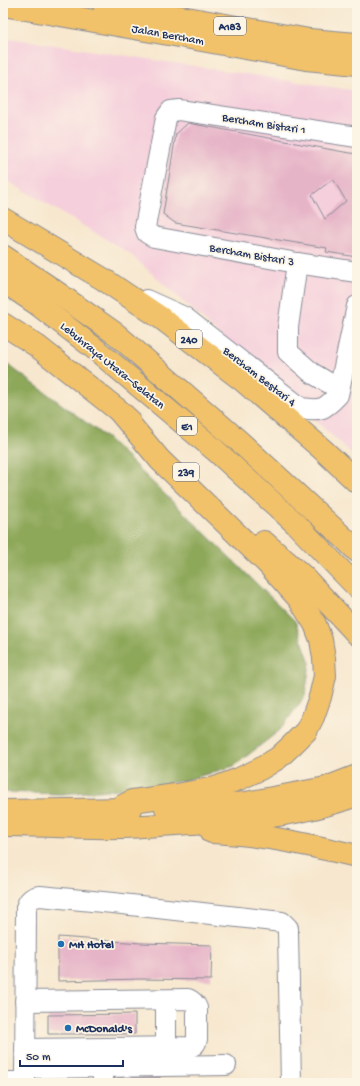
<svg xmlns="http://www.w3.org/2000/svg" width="360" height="1086" viewBox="0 0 360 1086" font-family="'Gochi Hand',sans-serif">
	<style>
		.built { fill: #f5cfdc }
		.forest { fill: #8ea85a; stroke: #546c5c }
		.building { fill: #e6b4c7; fill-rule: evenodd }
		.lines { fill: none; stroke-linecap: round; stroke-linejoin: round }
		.minor-casing { stroke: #898b96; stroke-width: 22 }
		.major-casing { stroke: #898b96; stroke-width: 24 }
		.highway-casing { stroke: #898b96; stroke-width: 24 }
		.minor { stroke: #fff; stroke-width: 20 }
		.major { stroke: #f2c26a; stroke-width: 22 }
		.highway { stroke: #f2c26a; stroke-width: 22 }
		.poi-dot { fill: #1f6fb2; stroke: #fcf5e5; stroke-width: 1.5 }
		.labels { text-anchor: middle; stroke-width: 3.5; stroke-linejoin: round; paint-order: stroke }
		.shield { fill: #fcf5e5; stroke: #5e6a86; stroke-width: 1 }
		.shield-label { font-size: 11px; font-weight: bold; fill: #1b2f5e }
		.street-label { font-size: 12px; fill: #1b2f5e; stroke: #fcf5e5 }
		.poi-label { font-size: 12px; font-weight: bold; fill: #1b2f5e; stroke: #fcf5e5; text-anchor: start }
	</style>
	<rect width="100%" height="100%" fill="#fcf5e5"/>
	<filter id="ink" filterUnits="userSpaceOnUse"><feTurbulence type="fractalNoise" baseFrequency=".025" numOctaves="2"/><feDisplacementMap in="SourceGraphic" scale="8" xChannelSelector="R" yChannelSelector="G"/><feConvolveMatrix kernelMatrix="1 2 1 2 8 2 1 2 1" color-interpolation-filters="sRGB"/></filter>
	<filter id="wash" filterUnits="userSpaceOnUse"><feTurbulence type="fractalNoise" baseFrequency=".012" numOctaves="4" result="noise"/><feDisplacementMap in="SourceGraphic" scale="16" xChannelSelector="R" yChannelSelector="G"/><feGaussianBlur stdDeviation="0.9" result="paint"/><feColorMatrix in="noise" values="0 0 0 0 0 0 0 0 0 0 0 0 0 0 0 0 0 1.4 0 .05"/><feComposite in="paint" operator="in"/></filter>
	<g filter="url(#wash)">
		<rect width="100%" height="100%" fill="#f7e7ce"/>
		<!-- built -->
		<path class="built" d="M3 37 357 91V458L129 253 3 178Z"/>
		<!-- forest -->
		<path class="forest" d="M3 361 107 438 295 621 310 663 305 696 280 730 234 766 183 781 131 788 62 794 3 792Z"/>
		<g id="blocks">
			<!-- building -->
			<g class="building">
				<path d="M188 123 344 152 357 154V257L326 252 327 248 175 223 163 214 176 134ZM333 179 346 201 325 219 312 195Z"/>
				<path d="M58 937 141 943 212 945 211 980 140 979 58 981Z"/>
				<path d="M135 1014V1034H48V1015Z"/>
				<rect x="114" y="1078" width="46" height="5"/>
			</g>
		</g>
	</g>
	<g filter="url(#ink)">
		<use href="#blocks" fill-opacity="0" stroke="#898b96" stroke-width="1"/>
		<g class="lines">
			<!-- minor casing -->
			<g class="minor-casing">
				<g id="minor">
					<path d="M357 137 179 110 171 111 166 118 145 227 147 233 154 237 297 263 357 272"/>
					<path d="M297 263 288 327V352L312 373 339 389"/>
					<path d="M146 300 184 317 301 408C321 411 324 410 338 395L357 306"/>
					<path d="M166 1000V1047"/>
					<path d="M25 1049 189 1047C194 1046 196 1044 197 1039V1008C195 1003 193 1001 188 999L25 1001"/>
					<path d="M103 1067 226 1065"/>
					<path d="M25 1068 103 1067V1083"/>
					<path d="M3 1082H25"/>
					<path d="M25 1083 26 908C28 900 32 897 40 896L113 903 282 922 288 928V933L291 1083"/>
				</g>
			</g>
			<!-- major casing -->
			<g class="major-casing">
				<g id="major">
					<path d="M103 3 309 40 357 44"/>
					<path d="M3 5 174 35 306 59 357 64"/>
					<path d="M3 219 103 279 161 318 242 380 322 449 357 482"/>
					<path d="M3 324 37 346 118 410 129 420"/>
					<path d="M264 542 303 576 357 634"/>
					<path d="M166 808 211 806 246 803 326 788 357 776"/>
					<path d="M115 810 132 801 176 795 215 788 239 779 260 769 278 758 292 745 306 731 313 717 320 697 325 676 324 658 321 640 315 624 299 599 266 562 160 460 118 410"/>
					<path d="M3 811 130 809"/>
					<path d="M6 825C43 825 80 828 118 827 143 827 168 824 193 823 250 820 303 815 357 795"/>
					<path d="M212 832C261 834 310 845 357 856"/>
				</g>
			</g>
			<!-- highway casing -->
			<g class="highway-casing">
				<g id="highway">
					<path d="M3 256 49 287 116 334 241 443 344 538 357 551"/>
					<path d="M3 281 37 304 94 348 215 450 296 524 357 587"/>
				</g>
			</g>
			<!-- minor -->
			<use href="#minor" class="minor"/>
			<!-- major -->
			<use href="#major" class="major"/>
			<!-- highway -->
			<use href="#highway" class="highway"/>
		</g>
	</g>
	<!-- markers -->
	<g class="poi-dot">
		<circle cx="61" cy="944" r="4"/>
		<circle cx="68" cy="1028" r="4"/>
	</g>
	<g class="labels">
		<!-- shield labels -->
		<g class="shield">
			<rect x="214" y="17" width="32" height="18" rx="3"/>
			<rect x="176" y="330" width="26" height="18" rx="3"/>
			<rect x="177" y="417" width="20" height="18" rx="3"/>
			<rect x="173" y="463" width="26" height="18" rx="3"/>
		</g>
		<g class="shield-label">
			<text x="230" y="30">A183</text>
			<text x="189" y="343">240</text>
			<text x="187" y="430">E1</text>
			<text x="186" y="476">239</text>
		</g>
		<!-- street labels -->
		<g class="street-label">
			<text transform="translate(168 34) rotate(10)" y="4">Jalan Bercham</text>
			<text transform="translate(264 123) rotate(9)" y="4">Bercham Bistari 1</text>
			<text transform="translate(252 254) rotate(10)" y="4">Bercham Bistari 3</text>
			<text transform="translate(113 365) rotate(39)" y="4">Lebuhraya Utara–Selatan</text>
			<text transform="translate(260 376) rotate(38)" y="4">Bercham Bestari 4</text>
		</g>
		<!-- poi labels -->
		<g class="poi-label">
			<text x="69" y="948">MH Hotel</text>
			<text x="76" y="1032">McDonald's</text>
		</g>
	</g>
	<!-- margin -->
	<rect width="360" height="1086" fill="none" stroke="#fcf5e5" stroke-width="16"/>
	<!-- scale -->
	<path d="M20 1060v6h103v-6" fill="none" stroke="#1b2f5e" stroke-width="2"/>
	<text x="26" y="1060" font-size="12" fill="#1b2f5e" stroke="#fcf5e5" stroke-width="3" paint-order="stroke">50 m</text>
</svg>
